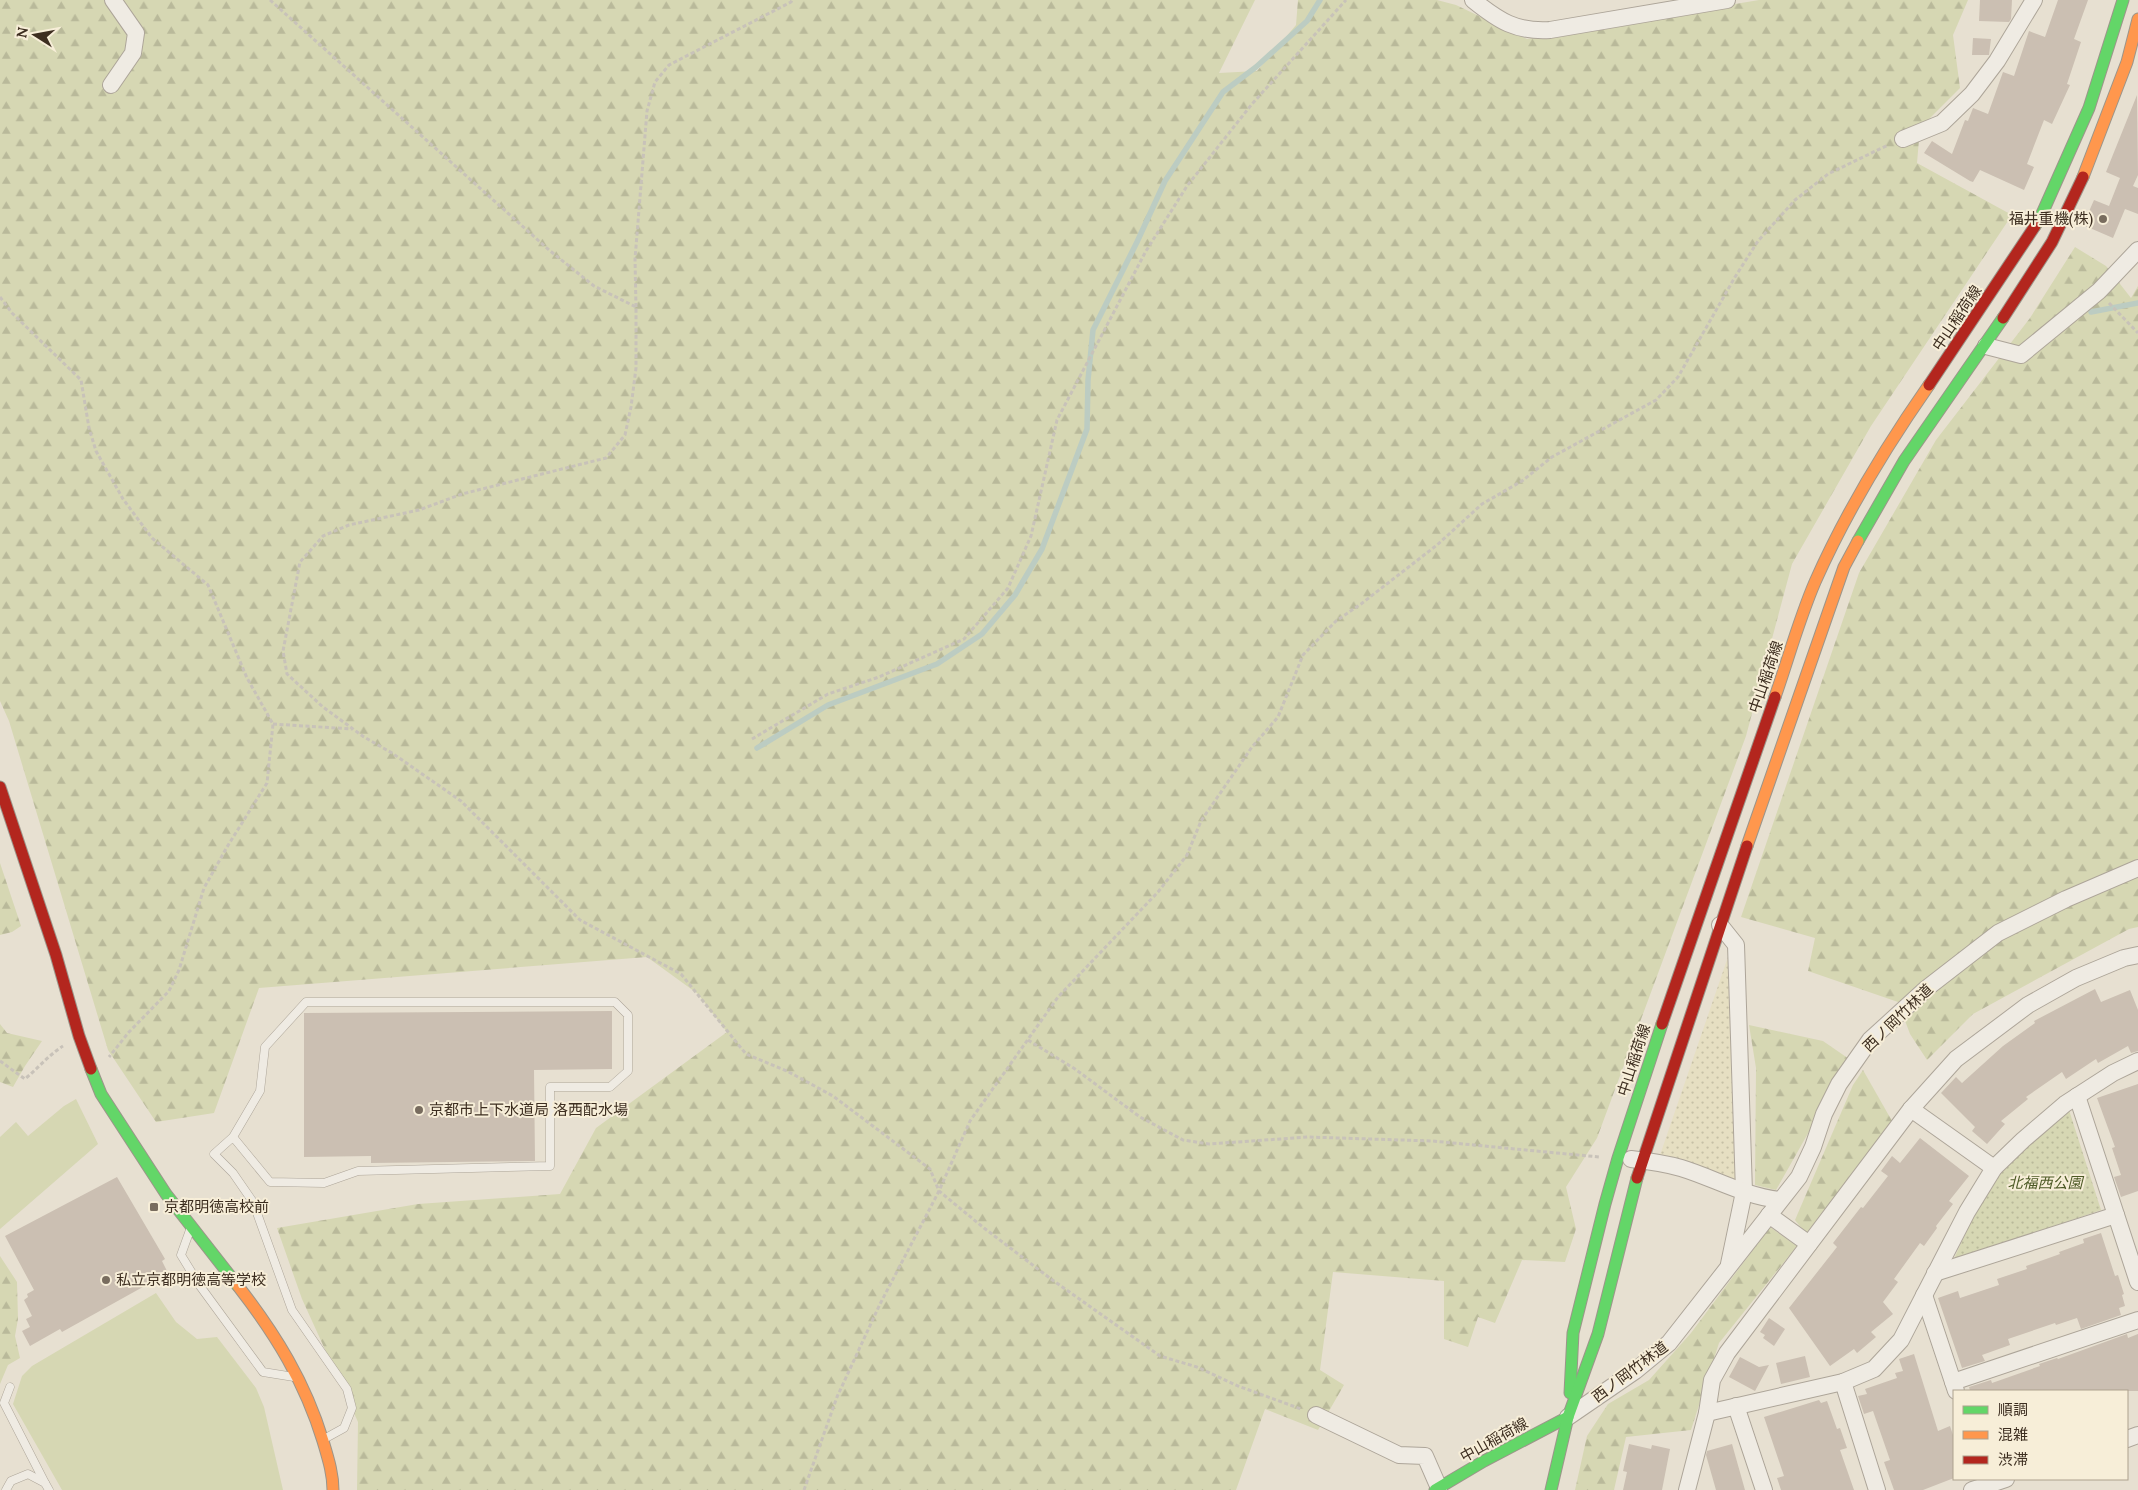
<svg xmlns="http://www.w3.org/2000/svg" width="2138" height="1490" viewBox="0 0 2138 1490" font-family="Lora,'Noto Sans JP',serif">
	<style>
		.farmland { fill: url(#farmland-dots) }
		.grass { fill: #d6d7b3 }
		.forest { fill: url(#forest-firs) }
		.park { fill: url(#park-dots) }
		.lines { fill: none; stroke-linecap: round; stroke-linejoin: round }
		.stream { stroke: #bcccc2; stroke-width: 5.5 }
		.building { fill: #cbbfb2 }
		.lane-casing { stroke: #ada599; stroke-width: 9 }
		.street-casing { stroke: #ada599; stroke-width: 18 }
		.fast-casing { stroke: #9c958a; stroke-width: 13 }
		.slow-casing { stroke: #9c958a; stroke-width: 13 }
		.jam-casing { stroke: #9c958a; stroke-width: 13 }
		.path { stroke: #c8c2b9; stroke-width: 3; stroke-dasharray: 4 2.5; stroke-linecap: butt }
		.lane { stroke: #efebe3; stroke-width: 8 }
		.street { stroke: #efebe3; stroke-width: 16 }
		.fast { stroke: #63d668; stroke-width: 11 }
		.slow { stroke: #ff974d; stroke-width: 11 }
		.jam { stroke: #b3261e; stroke-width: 11 }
		.poi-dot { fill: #786c5e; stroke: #f7eed8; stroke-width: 2 }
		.labels { text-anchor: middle; stroke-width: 4; stroke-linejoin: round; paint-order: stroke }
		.poi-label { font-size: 15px; fill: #3d2e20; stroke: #f7eed8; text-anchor: start }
		.street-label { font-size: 15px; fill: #3d2e20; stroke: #f7eed8 }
		.park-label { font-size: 15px; font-style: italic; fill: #4d5a26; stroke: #f7eed8 }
	</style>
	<defs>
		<pattern id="farmland-dots" width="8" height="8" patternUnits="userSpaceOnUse" patternTransform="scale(1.25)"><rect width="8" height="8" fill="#e6dfc2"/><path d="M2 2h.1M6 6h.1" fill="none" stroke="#c6c0a6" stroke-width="1.8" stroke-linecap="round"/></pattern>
		<pattern id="forest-firs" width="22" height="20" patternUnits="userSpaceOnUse" patternTransform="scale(1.25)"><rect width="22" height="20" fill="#d6d7b3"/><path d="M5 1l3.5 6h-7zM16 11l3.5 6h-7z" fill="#b9b99a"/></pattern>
		<pattern id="park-dots" width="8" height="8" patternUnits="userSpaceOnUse" patternTransform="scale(1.25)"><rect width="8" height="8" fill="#d6d7b3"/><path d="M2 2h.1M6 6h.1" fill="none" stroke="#b9b99a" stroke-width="1.8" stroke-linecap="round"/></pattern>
	</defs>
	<rect width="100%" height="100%" fill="#e7e0d1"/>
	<!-- farmland -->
	<path class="farmland" d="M1729 954 1736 1184 1659 1158Z"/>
	<!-- grass -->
	<g class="grass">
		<path d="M76 1099 98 1144 0 1229V1137L16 1122 28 1136 64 1106Z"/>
		<path d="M156 1293 176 1322 197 1339 217 1337 256 1388 264 1407 283 1490H62L13 1404 22 1376 32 1366Z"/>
	</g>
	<!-- forest -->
	<g class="forest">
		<path d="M0 0H1255L1219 73 1257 71 1296 25 1298 0H1437L1456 5 1527 39 1759 0H1968L1953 35 1960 88 1920 128 1917 163 2012 215 1871 426 1792 564 1746 736 1597 1138 1566 1187 1576 1229 1565 1262 1522 1260 1495 1323 1478 1317 1468 1347 1444 1339V1281L1333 1272 1320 1370 1344 1385 1318 1430 1265 1409 1236 1490H357L358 1422 302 1299 277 1228 418 1204 560 1194 596 1128 727 1032 698 994 647 957 259 988 214 1113 156 1122 108 1050 9 721 0 701Z"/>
		<path d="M2075 247 2106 266 2131 298 2138 286V927L2129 929 1973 1014 1927 1060 1910 1034 1898 1002 1808 971 1815 938 1741 917 1859 573 1936 440 2030 318Z"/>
		<path d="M0 863 21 926 12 932 0 935Z"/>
		<path d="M0 1024 7 1033 42 1041 25 1066 13 1087 0 1082Z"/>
		<path d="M1749 1025 1823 1041 1852 1061 1824 1105 1776 1190 1755 1185 1756 1068Z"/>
		<path d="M1863 1070 1892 1121 1806 1234 1795 1220 1853 1085Z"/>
		<path d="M1770 1227 1797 1246 1719 1343 1691 1430 1626 1437 1614 1490H1575L1587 1436 1608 1404 1649 1380 1691 1333Z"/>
		<path d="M0 1256 17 1282 18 1319 15 1336 20 1358 8 1365 0 1384Z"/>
	</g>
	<!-- park -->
	<path class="park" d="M2069 1110 2101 1210 1953 1261 1996 1166Z"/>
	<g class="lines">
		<!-- stream -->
		<g class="stream">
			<path d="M2091 312 2138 303"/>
			<path d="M757 748 828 705 937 664 982 634 1015 595 1042 549 1087 429 1088 380 1093 330 1137 242 1165 181 1223 92 1256 67 1307 21 1320 0"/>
		</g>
	</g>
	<!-- building -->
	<g class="building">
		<path d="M1980 0H2012L2011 19 2009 22 1979 21Z"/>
		<path d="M2058 0H2088L2074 39 2081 42 2067 84 2070 85 2052 124 2044 120 2027 164 2034 167 2024 190 1980 170 1973 182 1970 181 1924 153 1932 141 1952 154 1965 120 1968 121 1973 108 1988 114 2003 72 2014 76 2029 31 2045 37Z"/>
		<path d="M1973 38 1991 39 1989 55H1972Z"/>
		<path d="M2137 95 2138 175 2133 186 2138 188V214L2125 209 2113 238 2083 225 2094 200 2109 206 2120 178 2106 172Z"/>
		<path d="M2095 989 2101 1002 2130 990 2138 1010V1051L2131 1053 2128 1046 2098 1063 2096 1059 2066 1079 2062 1072 2026 1097 2028 1099 2001 1121 2005 1124 1987 1144 1972 1131 1975 1127 1941 1093 1956 1077 1962 1083 2003 1046 2035 1023 2034 1021Z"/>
		<path d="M612 1011V1069L534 1070 535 1161 371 1163V1156L304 1157V1013Z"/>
		<path d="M2138 1084V1191L2121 1197 2114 1177 2121 1175 2112 1148 2115 1147 2097 1098Z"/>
		<path d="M1920 1138 1969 1176 1949 1201 1953 1204 1936 1226 1937 1228 1924 1246 1920 1243 1894 1279 1898 1282 1883 1302 1893 1314 1871 1332 1876 1337 1857 1353 1854 1349 1830 1366 1789 1308 1837 1247 1833 1243 1861 1207 1863 1208 1888 1176 1881 1171 1892 1156 1900 1163Z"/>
		<path d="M117 1177 165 1259 162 1261 168 1273 62 1332 60 1329 30 1346 22 1331 30 1327 26 1319 32 1316 24 1300 28 1297 27 1294 34 1290 5 1236Z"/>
		<path d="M2101 1233 2115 1276 2118 1275 2124 1294 2122 1295 2125 1306 2119 1308 2121 1315 2081 1329 2077 1318 2056 1325 2055 1323 2008 1339 2010 1345 1982 1355 1985 1361 1962 1368 1938 1298 1958 1291 1960 1298 1999 1285 1997 1279 2027 1269 2026 1266 2060 1254 2059 1252 2084 1243 2083 1239Z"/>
		<path d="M1769 1318 1785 1329 1774 1346 1763 1338 1765 1335 1760 1332Z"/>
		<path d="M2127 1334 2128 1338 2138 1334V1391H1970L1969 1387 1991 1380 1992 1383 2040 1366 2039 1364 2057 1358 2058 1359Z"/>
		<path d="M1914 1354 1938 1431 1950 1426 1954 1438V1478L1923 1490H1894L1884 1462 1890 1460 1873 1411 1864 1414 1858 1396 1867 1394 1865 1389 1897 1378 1895 1373 1903 1371 1899 1359Z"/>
		<path d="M1805 1356 1810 1377 1781 1384 1776 1363Z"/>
		<path d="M1740 1357 1759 1367 1769 1365 1755 1391 1729 1377Z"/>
		<path d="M1819 1400 1821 1403 1827 1401 1837 1429 1840 1428 1847 1448 1840 1450 1854 1490H1781L1777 1478 1784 1476 1764 1417Z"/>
		<path d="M1629 1444 1651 1449 1652 1445 1670 1449 1662 1490H1623L1627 1472 1623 1471Z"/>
		<path d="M1732 1444 1745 1490H1716L1706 1455 1707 1451Z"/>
	</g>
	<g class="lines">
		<!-- lane casing -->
		<g class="lane-casing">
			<g id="lane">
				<path d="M233 1137 270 1182 324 1183 358 1171 550 1166V1087H610L628 1071V1015L615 1002H306L265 1047 260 1091 233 1137 214 1154 233 1173 253 1202 292 1310 347 1389 352 1408 344 1428 324 1439"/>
				<path d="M190 1230 181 1255 200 1286 263 1372 294 1377"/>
				<path d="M10 1387 4 1403 45 1483"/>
				<path d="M6 1490 11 1481 28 1474 45 1483 49 1490"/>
			</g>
		</g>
		<!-- street casing -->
		<g class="street-casing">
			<g id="street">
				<path d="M1473 0C1499 21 1516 32 1550 30L1727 0"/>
				<path d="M111 85 133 53 136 33 113 0"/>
				<path d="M1903 139 1942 123 1972 94 1997 61 2034 0"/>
				<path d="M1986 346 2021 355 2099 291 2138 250"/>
				<path d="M1720 925 1736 945 1744 1192 1729 1264"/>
				<path d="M2077 1096 2138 1282"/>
				<path d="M1911 1109 1994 1168"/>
				<path d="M1631 1159C1648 1161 1664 1163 1681 1168 1714 1178 1744 1196 1780 1200"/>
				<path d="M1769 1215 1809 1244"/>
				<path d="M1935 1273 2116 1215"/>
				<path d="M1924 1295 1956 1391"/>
				<path d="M1843 1382 1877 1490"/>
				<path d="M1953 1382 2138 1320"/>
				<path d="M1736 1406 1764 1490"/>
				<path d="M1707 1413 1843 1382 1874 1369 1901 1340 1967 1212 1994 1168 2023 1140 2065 1104 2113 1073 2138 1061"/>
				<path d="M1316 1415 1399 1455 1425 1456 1439 1488"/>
				<path d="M1568 1417 1635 1371 1669 1343 1799 1177 1813 1147 1824 1114 1839 1084 1870 1040 1927 988 1998 933 2066 899 2138 868"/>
				<path d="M2127 1439 2138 1435"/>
				<path d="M1687 1490 1707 1413 1712 1380 1727 1353 1911 1109 1956 1059 2028 1005 2076 978 2124 958 2138 955"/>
				<path d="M1972 1490 2006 1479"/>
			</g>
		</g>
		<!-- fast casing -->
		<g class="fast-casing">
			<g id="fast">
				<path d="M2035 226 2041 216 2089 108 2123 0"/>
				<path d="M1858 541 1904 461 2003 318"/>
				<path d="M91 1069 101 1094 166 1194 238 1286"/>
				<path d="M1570 1393 1573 1333 1605 1204 1618 1158 1662 1024"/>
				<path d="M1435 1490 1484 1461 1568 1417"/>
				<path d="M1551 1490 1568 1417 1598 1334 1637 1178"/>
			</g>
		</g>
		<!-- slow casing -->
		<g class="slow-casing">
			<g id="slow">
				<path d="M2083 177 2127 62 2138 19"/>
				<path d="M1775 697C1788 660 1799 619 1815 582 1846 512 1885 448 1929 385"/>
				<path d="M1747 846 1844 567 1858 541"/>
				<path d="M238 1286C276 1335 305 1382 323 1441 328 1458 333 1473 333 1490"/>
			</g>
		</g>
		<!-- jam casing -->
		<g class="jam-casing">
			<g id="jam">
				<path d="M2003 318 2052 242 2083 177"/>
				<path d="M1929 385 2035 226"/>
				<path d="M0 787 56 955 79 1036 91 1069"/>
				<path d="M1662 1024 1775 697"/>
				<path d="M1637 1178 1747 846"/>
			</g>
		</g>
		<!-- path -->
		<g class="path">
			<path d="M270 0 549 250 594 286 636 307V368L631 407 625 435 606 458 462 494 419 510 349 525 323 536 300 562 283 651 287 674 323 707 364 737 392 753 461 801 580 920 681 974 746 1054 787 1071 833 1096 930 1169 939 1191 984 1228 1051 1279 1160 1356 1197 1367 1238 1386 1301 1409"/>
			<path d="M0 297 12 313 81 380 89 428 96 451 123 499 152 538 208 585 247 678 273 724 267 783 227 847 204 888 179 970 169 991 129 1032 109 1057"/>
			<path d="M2109 303 2138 333"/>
			<path d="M636 307 635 259 647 111 655 82 669 65 791 2 792 0"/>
			<path d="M273 724 352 729"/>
			<path d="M752 739 828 694 879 677 964 639 1008 588 1031 536 1057 420 1146 251 1187 186 1252 104 1346 0"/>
			<path d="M1028 1040 1075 1069 1140 1117 1183 1140 1209 1144 1308 1137 1432 1141 1599 1157"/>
			<path d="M0 1061 25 1079C38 1068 49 1055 63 1046"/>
			<path d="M804 1490 837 1397 880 1304 939 1191 970 1121 1058 997 1158 892 1187 855 1201 821 1252 747 1278 717 1303 655 1336 621 1361 604 1437 545 1482 504 1522 481 1552 457 1656 400 1678 377 1735 277 1758 241 1795 200 1828 174 1888 145"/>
		</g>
		<!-- lane -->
		<use href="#lane" class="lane"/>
		<!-- street -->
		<use href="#street" class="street"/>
		<!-- fast -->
		<use href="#fast" class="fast"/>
		<!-- slow -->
		<use href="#slow" class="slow"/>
		<!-- jam -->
		<use href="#jam" class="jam"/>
	</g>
	<!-- markers -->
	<g class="poi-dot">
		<circle cx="2103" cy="219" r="5"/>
		<circle cx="419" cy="1110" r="5"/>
		<rect x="149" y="1202" width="10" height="10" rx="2.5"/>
		<circle cx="106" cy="1280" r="5"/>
	</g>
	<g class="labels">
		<!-- poi labels -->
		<g class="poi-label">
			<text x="2093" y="224" text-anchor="end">福井重機(株)</text>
			<text x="429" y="1115">京都市上下水道局 洛西配水場</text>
			<text x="164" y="1212">京都明徳高校前</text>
			<text x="116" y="1285">私立京都明徳高等学校</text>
		</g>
		<!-- street labels -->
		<g class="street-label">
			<text transform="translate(1957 318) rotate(-56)" y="5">中山稲荷線</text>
			<text transform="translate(1766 677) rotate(-71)" y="5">中山稲荷線</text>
			<text transform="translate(1898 1018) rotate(-44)" y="5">西ノ岡竹林道</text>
			<text transform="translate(1634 1060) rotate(-72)" y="5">中山稲荷線</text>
			<text transform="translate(1630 1372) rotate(-37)" y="5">西ノ岡竹林道</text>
			<text transform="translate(1494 1440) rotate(-29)" y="5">中山稲荷線</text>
		</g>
		<!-- park labels -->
		<g class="park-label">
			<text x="2045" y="1188">北福西公園</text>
		</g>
	</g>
	<!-- legend -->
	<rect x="1953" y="1390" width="175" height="90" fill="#f7eed8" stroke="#ada18e"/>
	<rect x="1963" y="1406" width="25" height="8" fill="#63d668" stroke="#ada18e"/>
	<text x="1998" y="1415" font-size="15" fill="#3d2e20">順調</text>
	<rect x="1963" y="1431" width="25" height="8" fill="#ff974d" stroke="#ada18e"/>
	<text x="1998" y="1440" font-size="15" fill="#3d2e20">混雑</text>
	<rect x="1963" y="1456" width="25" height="8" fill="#b3261e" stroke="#ada18e"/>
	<text x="1998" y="1465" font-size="15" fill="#3d2e20">渋滞</text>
	<!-- north arrow -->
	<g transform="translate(35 35) rotate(281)" stroke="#f7eed8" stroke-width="4" paint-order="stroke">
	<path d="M0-4L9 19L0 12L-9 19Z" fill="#3d2e20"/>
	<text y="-8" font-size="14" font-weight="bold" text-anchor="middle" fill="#3d2e20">N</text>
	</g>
</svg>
